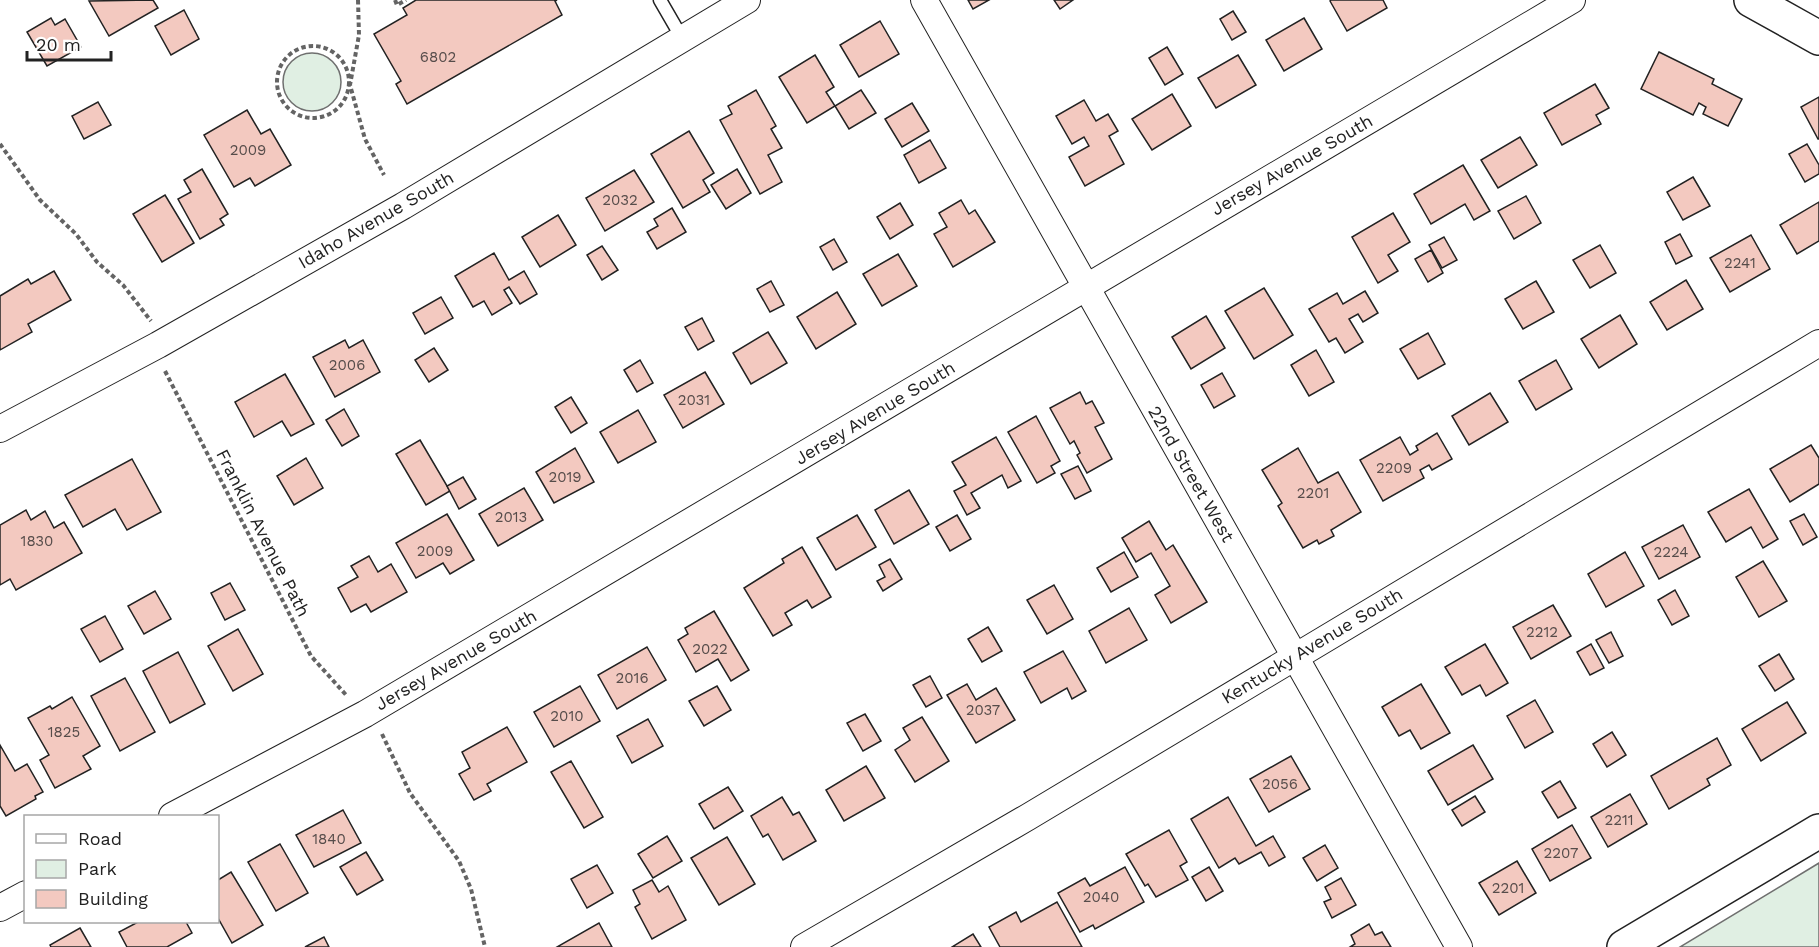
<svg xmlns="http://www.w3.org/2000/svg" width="1819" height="947" viewBox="0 0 1819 947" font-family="'Work Sans',sans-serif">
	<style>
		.green { fill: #e0efe3; stroke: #6f6f6f; stroke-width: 1.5 }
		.building { fill: #f3c9c0; stroke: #222; stroke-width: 1.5 }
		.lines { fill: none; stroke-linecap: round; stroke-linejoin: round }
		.lane-casing { stroke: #222; stroke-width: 15 }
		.street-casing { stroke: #222; stroke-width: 28 }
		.secondary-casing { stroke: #222; stroke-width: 36 }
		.path { stroke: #646464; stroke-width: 4; stroke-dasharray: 4.5 3; stroke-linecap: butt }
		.lane { stroke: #fff; stroke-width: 12 }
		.street { stroke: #fff; stroke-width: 26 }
		.secondary { stroke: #fff; stroke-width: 33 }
		.labels { text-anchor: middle; stroke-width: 4.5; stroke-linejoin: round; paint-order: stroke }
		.number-label { font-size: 15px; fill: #564c4a }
		.street-label { font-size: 18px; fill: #222; stroke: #fff }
	</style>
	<rect width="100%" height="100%" fill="#fff"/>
	<!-- green -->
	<g class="green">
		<circle cx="312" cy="82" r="29"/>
		<path d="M1819 863V947H1680Z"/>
	</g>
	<!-- building -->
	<g class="building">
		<path d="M153 0 158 8 109 36 89 1Z"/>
		<path d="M416 0H557L555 1 562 15 407 104 396 84 401 81 374 34 407 15 403 8Z"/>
		<path d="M968 0H989L973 9Z"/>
		<path d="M1054 0H1073L1060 9Z"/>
		<path d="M1331 0H1383L1387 8 1347 31 1330 1Z"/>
		<path d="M184 10 199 39 171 55 155 26Z"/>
		<path d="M1233 11 1246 32 1232 40 1220 19Z"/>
		<path d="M51 18 55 25 65 19 81 47 47 66 27 32Z"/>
		<path d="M1304 18 1322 49 1284 71 1266 40Z"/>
		<path d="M880 21 899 54 859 77 840 45Z"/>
		<path d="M1167 47 1183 74 1165 85 1149 58Z"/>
		<path d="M1659 52 1714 79 1712 84 1742 99 1728 126 1703 114 1706 107 1699 103 1693 115 1641 89Z"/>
		<path d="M815 55 834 87 826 92 835 106 807 123 779 77Z"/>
		<path d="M1238 55 1256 85 1216 108 1198 78Z"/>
		<path d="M1595 84 1609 108 1596 115 1601 124 1562 145 1544 113Z"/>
		<path d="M756 90 776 126 771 129 782 148 768 155 782 182 760 194 720 120 732 114 728 106Z"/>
		<path d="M861 90 876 113 849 129 835 106Z"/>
		<path d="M1172 94 1191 126 1152 150 1132 119Z"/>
		<path d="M1819 97V139H1818L1801 107Z"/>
		<path d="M1084 100 1096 121 1108 114 1118 131 1109 136 1124 164 1085 186 1069 157 1089 146 1084 137 1072 144 1056 116Z"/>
		<path d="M98 102 111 125 84 139 72 116Z"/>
		<path d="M912 103 929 131 902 147 885 119Z"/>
		<path d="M247 110 261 134 270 129 291 165 255 186 250 178 234 187 204 135Z"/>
		<path d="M689 131 714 173 703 180 710 192 683 208 651 154Z"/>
		<path d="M1520 137 1537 165 1498 188 1481 160Z"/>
		<path d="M930 140 946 168 919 183 904 155Z"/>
		<path d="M1807 144 1819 165V174L1805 182 1789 154Z"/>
		<path d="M1463 165 1490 211 1474 220 1465 204 1431 224 1414 194Z"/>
		<path d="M202 169 228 214 220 219 224 225 200 239 178 199 191 192 184 180Z"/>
		<path d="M737 169 751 193 726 209 711 185Z"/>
		<path d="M634 170 654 202 605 231 586 198Z"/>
		<path d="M1693 177 1710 206 1683 220 1667 192Z"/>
		<path d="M165 195 194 243 162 262 133 214Z"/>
		<path d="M1526 196 1541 223 1514 239 1498 211Z"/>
		<path d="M961 200 969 214 975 210 995 242 953 267 934 234 947 227 939 213Z"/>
		<path d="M1819 202V241L1797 254 1780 225Z"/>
		<path d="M900 203 913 225 890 239 877 217Z"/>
		<path d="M672 208 686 232 657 249 647 232 658 226 654 219Z"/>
		<path d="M1393 213 1410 242 1388 255 1398 271 1378 283 1352 237Z"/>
		<path d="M558 215 576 245 540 267 522 237Z"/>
		<path d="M1680 234 1692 256 1676 264 1665 242Z"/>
		<path d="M1751 235 1770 269 1730 292 1710 258Z"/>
		<path d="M1444 237 1457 260 1442 268 1429 245Z"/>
		<path d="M834 239 847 262 833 270 820 247Z"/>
		<path d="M1600 245 1616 273 1590 288 1573 260Z"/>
		<path d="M602 246 618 270 602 280 587 255Z"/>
		<path d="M1431 250 1443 273 1428 282 1415 259Z"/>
		<path d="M494 253 509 280 524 271 537 294 520 304 509 287 504 290 512 303 492 315 484 301 473 307 455 276Z"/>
		<path d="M898 254 917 286 882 306 863 274Z"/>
		<path d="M54 271 71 300 28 324 32 332 0 350V296L28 279 31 284Z"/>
		<path d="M1686 280 1703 309 1667 330 1650 302Z"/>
		<path d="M771 281 784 305 770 312 757 289Z"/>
		<path d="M1536 281 1554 312 1523 329 1505 299Z"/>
		<path d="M1264 288 1293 335 1254 359 1225 311Z"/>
		<path d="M1365 291 1378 313 1363 322 1358 314 1349 319 1363 342 1345 353 1336 338 1329 342 1309 309 1337 293 1343 304Z"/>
		<path d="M837 292 856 324 816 349 797 317Z"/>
		<path d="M441 297 453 318 425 334 413 313Z"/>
		<path d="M1620 315 1637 344 1599 368 1581 339Z"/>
		<path d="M1206 316 1225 348 1191 369 1172 337Z"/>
		<path d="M702 318 714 341 698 350 685 327Z"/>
		<path d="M768 332 787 363 751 384 733 353Z"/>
		<path d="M1428 333 1445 364 1418 379 1400 349Z"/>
		<path d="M345 340 349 348 363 340 380 372 335 397 313 357Z"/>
		<path d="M434 348 448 370 429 382 415 360Z"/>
		<path d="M1316 350 1334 382 1309 396 1291 365Z"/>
		<path d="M640 360 653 383 637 392 624 370Z"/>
		<path d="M1556 360 1572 389 1536 410 1519 381Z"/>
		<path d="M705 372 724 404 683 428 664 395Z"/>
		<path d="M1222 373 1235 396 1214 408 1201 385Z"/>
		<path d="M285 374 314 424 291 436 282 421 254 437 235 402Z"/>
		<path d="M1080 392 1086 404 1092 401 1104 423 1095 427 1112 459 1087 473 1077 455 1080 453 1074 441 1070 444 1050 408Z"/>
		<path d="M1490 393 1508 422 1469 445 1452 416Z"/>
		<path d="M571 397 587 423 571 433 555 407Z"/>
		<path d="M344 409 359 436 342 446 326 420Z"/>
		<path d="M638 410 656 442 618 463 600 432Z"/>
		<path d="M1036 416 1060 461 1051 466 1055 473 1037 483 1008 432Z"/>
		<path d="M1437 433 1452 459 1432 470 1429 465 1420 470 1424 478 1383 501 1360 460 1400 437 1410 455 1418 450 1416 446Z"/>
		<path d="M996 437 1021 481 1008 488 1002 475 971 493 980 508 967 515 954 491 966 485 952 462Z"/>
		<path d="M420 440 450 491 426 505 396 454Z"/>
		<path d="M1811 445 1819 458V484L1790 502 1770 469Z"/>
		<path d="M575 448 594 482 554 503 536 472Z"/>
		<path d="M1298 448 1318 483 1338 472 1361 512 1331 530 1334 536 1319 544 1317 540 1303 548 1278 506 1282 503 1262 470Z"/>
		<path d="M306 458 323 488 294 505 277 476Z"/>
		<path d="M132 459 161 512 127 530 115 509 83 527 65 495Z"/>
		<path d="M1078 466 1091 491 1075 499 1061 474Z"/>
		<path d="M463 477 476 499 459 509 447 486Z"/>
		<path d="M524 488 543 520 498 546 479 514Z"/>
		<path d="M1749 489 1778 539 1763 548 1751 527 1726 542 1708 512Z"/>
		<path d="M909 490 929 524 894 544 875 510Z"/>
		<path d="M26 510 31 520 45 511 54 528 64 522 82 553 16 590 10 579 0 585V525Z"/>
		<path d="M447 514 474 560 450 574 443 563 416 578 396 543Z"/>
		<path d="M1804 514 1817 537 1803 545 1790 521Z"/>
		<path d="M857 515 876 547 836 570 817 538Z"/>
		<path d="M957 515 971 539 950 551 936 527Z"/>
		<path d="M1149 521 1166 550 1173 545 1207 602 1171 623 1155 595 1170 586 1151 553 1136 562 1122 538Z"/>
		<path d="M1683 525 1700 557 1659 579 1642 547Z"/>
		<path d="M802 547 831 597 812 608 807 600 785 613 792 625 773 636 744 588 784 563 782 559Z"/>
		<path d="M1124 552 1138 577 1111 592 1097 568Z"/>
		<path d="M1625 552 1644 586 1606 607 1588 574Z"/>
		<path d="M369 556 378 572 391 564 407 592 371 612 366 604 351 612 338 588 358 577 351 566Z"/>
		<path d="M890 559 902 579 883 591 877 581 885 577 879 565Z"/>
		<path d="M1763 561 1787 601 1759 617 1736 577Z"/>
		<path d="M230 583 245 610 225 620 211 593Z"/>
		<path d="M1054 585 1073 619 1047 634 1027 600Z"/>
		<path d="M1675 590 1689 616 1672 625 1658 600Z"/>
		<path d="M155 591 171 619 144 634 128 606Z"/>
		<path d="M1553 605 1571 636 1531 659 1513 627Z"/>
		<path d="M1129 608 1147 640 1106 663 1089 631Z"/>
		<path d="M714 611 749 670 731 681 718 659 696 672 678 640 688 634 685 628Z"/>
		<path d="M105 616 123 649 100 662 81 629Z"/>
		<path d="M988 627 1002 651 982 662 968 639Z"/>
		<path d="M238 629 263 674 233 691 208 646Z"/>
		<path d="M1611 632 1623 656 1609 663 1596 640Z"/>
		<path d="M1485 644 1508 683 1486 696 1480 685 1462 695 1445 667Z"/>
		<path d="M1591 644 1604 668 1590 675 1577 652Z"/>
		<path d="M647 647 666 680 617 709 598 675Z"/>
		<path d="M1063 651 1086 691 1072 699 1067 688 1041 703 1024 672Z"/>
		<path d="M178 652 205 704 170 723 143 671Z"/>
		<path d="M1779 654 1794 679 1775 691 1759 666Z"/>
		<path d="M930 676 942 698 926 707 913 685Z"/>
		<path d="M125 678 155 732 120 751 91 696Z"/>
		<path d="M967 684 976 700 996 688 1015 720 976 743 947 695Z"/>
		<path d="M1421 684 1450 733 1421 749 1410 730 1399 736 1382 707Z"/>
		<path d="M580 686 600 721 554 747 534 712Z"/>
		<path d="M717 686 731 710 704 726 689 701Z"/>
		<path d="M72 697 100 746 83 756 91 769 55 788 40 760 49 755 28 718 50 706 52 709Z"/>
		<path d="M1535 700 1553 732 1525 748 1507 716Z"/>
		<path d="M1787 702 1806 733 1761 761 1742 729Z"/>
		<path d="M865 714 881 741 863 751 847 723Z"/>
		<path d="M922 717 949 761 915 782 895 750 910 740 903 728Z"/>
		<path d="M648 719 663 746 632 763 617 736Z"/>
		<path d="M507 727 527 762 487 784 491 791 474 800 459 774 470 768 462 752Z"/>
		<path d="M1612 732 1626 755 1607 767 1593 744Z"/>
		<path d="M1717 738 1731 765 1707 779 1710 785 1669 809 1651 776Z"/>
		<path d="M0 745 15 771 27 764 43 792 35 796 36 799 6 816 0 806Z"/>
		<path d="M1473 745 1493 779 1448 805 1428 771Z"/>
		<path d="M1291 756 1310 789 1269 812 1250 779Z"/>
		<path d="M571 761 603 817 584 828 551 772Z"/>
		<path d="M866 766 885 798 844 821 826 790Z"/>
		<path d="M1560 781 1576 808 1558 818 1542 792Z"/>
		<path d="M728 787 743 811 714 829 699 804Z"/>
		<path d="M1630 794 1647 824 1608 847 1591 817Z"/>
		<path d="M1475 796 1485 812 1462 826 1452 810Z"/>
		<path d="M782 797 793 815 799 812 816 841 783 860 768 834 763 837 751 816Z"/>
		<path d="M1228 797 1256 846 1273 836 1285 857 1269 866 1261 852 1239 864 1235 858 1219 868 1191 819Z"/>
		<path d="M343 810 361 843 314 867 296 835Z"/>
		<path d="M1572 825 1591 858 1550 881 1532 849Z"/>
		<path d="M1169 830 1187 862 1180 866 1188 880 1156 897 1148 884 1145 886 1126 854Z"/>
		<path d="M667 836 682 861 653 878 638 854Z"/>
		<path d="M727 837 755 884 719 905 691 858Z"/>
		<path d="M280 844 308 893 276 911 248 862Z"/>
		<path d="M1325 845 1338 868 1317 881 1303 858Z"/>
		<path d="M366 852 383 880 357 895 340 867Z"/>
		<path d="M1517 861 1536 893 1499 915 1479 883Z"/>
		<path d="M597 865 613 893 587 908 571 879Z"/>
		<path d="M1125 867 1144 902 1095 929 1093 925 1080 932 1058 893 1085 878 1090 886Z"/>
		<path d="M1209 867 1223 891 1206 901 1192 877Z"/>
		<path d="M231 872 263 925 232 943 218 918V880Z"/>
		<path d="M1341 878 1356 905 1332 918 1324 902 1331 899 1325 887Z"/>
		<path d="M652 880 659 892 668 886 686 920 652 939 635 907 640 904 633 890Z"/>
		<path d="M1057 902 1082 947H1000L989 927 1016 912 1021 922Z"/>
		<path d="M138 922H186L192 933 167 947H127L119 932Z"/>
		<path d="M599 923 612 947H557Z"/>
		<path d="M1369 924 1375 935 1382 932 1391 947H1350L1355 944 1351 935Z"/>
		<path d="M80 928 91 947H51L50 945Z"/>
		<path d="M973 934 981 947H952Z"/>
		<path d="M324 937 329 947H305Z"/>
	</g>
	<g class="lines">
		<!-- lane casing -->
		<g class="lane-casing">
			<path id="lane" d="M660 0 682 38"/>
		</g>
		<!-- street casing -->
		<g class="street-casing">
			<g id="street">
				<path d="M924 0 1459 947"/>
				<path d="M0 429 158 345 403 206 747 0"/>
				<path d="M172 816 365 714 1572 0"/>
				<path d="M0 908 26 894"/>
				<path d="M804 947 1028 817 1819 343"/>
			</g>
		</g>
		<!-- secondary casing -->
		<g class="secondary-casing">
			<g id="secondary">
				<path d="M1751 0 1819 38"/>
				<path d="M1624 947 1819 831"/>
			</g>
		</g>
		<!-- path -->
		<g class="path">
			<path d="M358 0 359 35 350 85 365 139 384 175"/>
			<path d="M395 0 397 5 406 0"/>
			<circle cx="313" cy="82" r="36"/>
			<path d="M0 144 40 200 76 234 97 262 123 285 151 321"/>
			<path d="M165 371 311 656 347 696"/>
			<path d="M382 734 410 793 459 861 471 889 485 947"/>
		</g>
		<!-- lane -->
		<use href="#lane" class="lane"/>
		<!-- street -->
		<use href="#street" class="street"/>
		<!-- secondary -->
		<use href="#secondary" class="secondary"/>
	</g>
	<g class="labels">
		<!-- number labels -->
		<g class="number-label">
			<text x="438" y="62">6802</text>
			<text x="248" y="155">2009</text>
			<text x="620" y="205">2032</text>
			<text x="1740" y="268">2241</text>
			<text x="347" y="370">2006</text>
			<text x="694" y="405">2031</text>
			<text x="1394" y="473">2209</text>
			<text x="565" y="482">2019</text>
			<text x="1313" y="498">2201</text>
			<text x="511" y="522">2013</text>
			<text x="37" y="546">1830</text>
			<text x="435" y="556">2009</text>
			<text x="1671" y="557">2224</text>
			<text x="1542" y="637">2212</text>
			<text x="710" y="654">2022</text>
			<text x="632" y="683">2016</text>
			<text x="983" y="715">2037</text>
			<text x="567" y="721">2010</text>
			<text x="64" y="737">1825</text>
			<text x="1280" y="789">2056</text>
			<text x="1619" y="825">2211</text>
			<text x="329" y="844">1840</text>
			<text x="1561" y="858">2207</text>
			<text x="1508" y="893">2201</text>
			<text x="1101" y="902">2040</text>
		</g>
		<!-- street labels -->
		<g class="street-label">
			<text transform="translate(1292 165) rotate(-30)" y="6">Jersey Avenue South</text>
			<text transform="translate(376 220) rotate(-30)" y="6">Idaho Avenue South</text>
			<text transform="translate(875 413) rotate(-31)" y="6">Jersey Avenue South</text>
			<text transform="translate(1191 474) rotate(60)" y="6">22nd Street West</text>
			<text transform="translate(263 533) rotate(63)" y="6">Franklin Avenue Path</text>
			<text transform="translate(1312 646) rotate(-31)" y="6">Kentucky Avenue South</text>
			<text transform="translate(456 660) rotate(-30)" y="6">Jersey Avenue South</text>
		</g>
	</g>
	<!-- legend -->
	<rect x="24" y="815" width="195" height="108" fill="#ffffff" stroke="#a7a7a7" stroke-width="1.5"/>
	<rect x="36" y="834" width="30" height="9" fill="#ffffff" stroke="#a7a7a7" stroke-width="1.5"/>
	<text x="78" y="845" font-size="18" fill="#222222">Road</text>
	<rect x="36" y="860" width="30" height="18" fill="#e0efe3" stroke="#a7a7a7" stroke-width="1.5"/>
	<text x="78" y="875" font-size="18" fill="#222222">Park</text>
	<rect x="36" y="890" width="30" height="18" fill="#f3c9c0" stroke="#a7a7a7" stroke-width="1.5"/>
	<text x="78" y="905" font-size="18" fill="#222222">Building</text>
	<!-- scale -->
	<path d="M27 51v9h84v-9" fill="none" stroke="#222222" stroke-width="3"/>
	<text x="36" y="51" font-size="18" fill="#222222" stroke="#ffffff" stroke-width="4.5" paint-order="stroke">20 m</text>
</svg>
